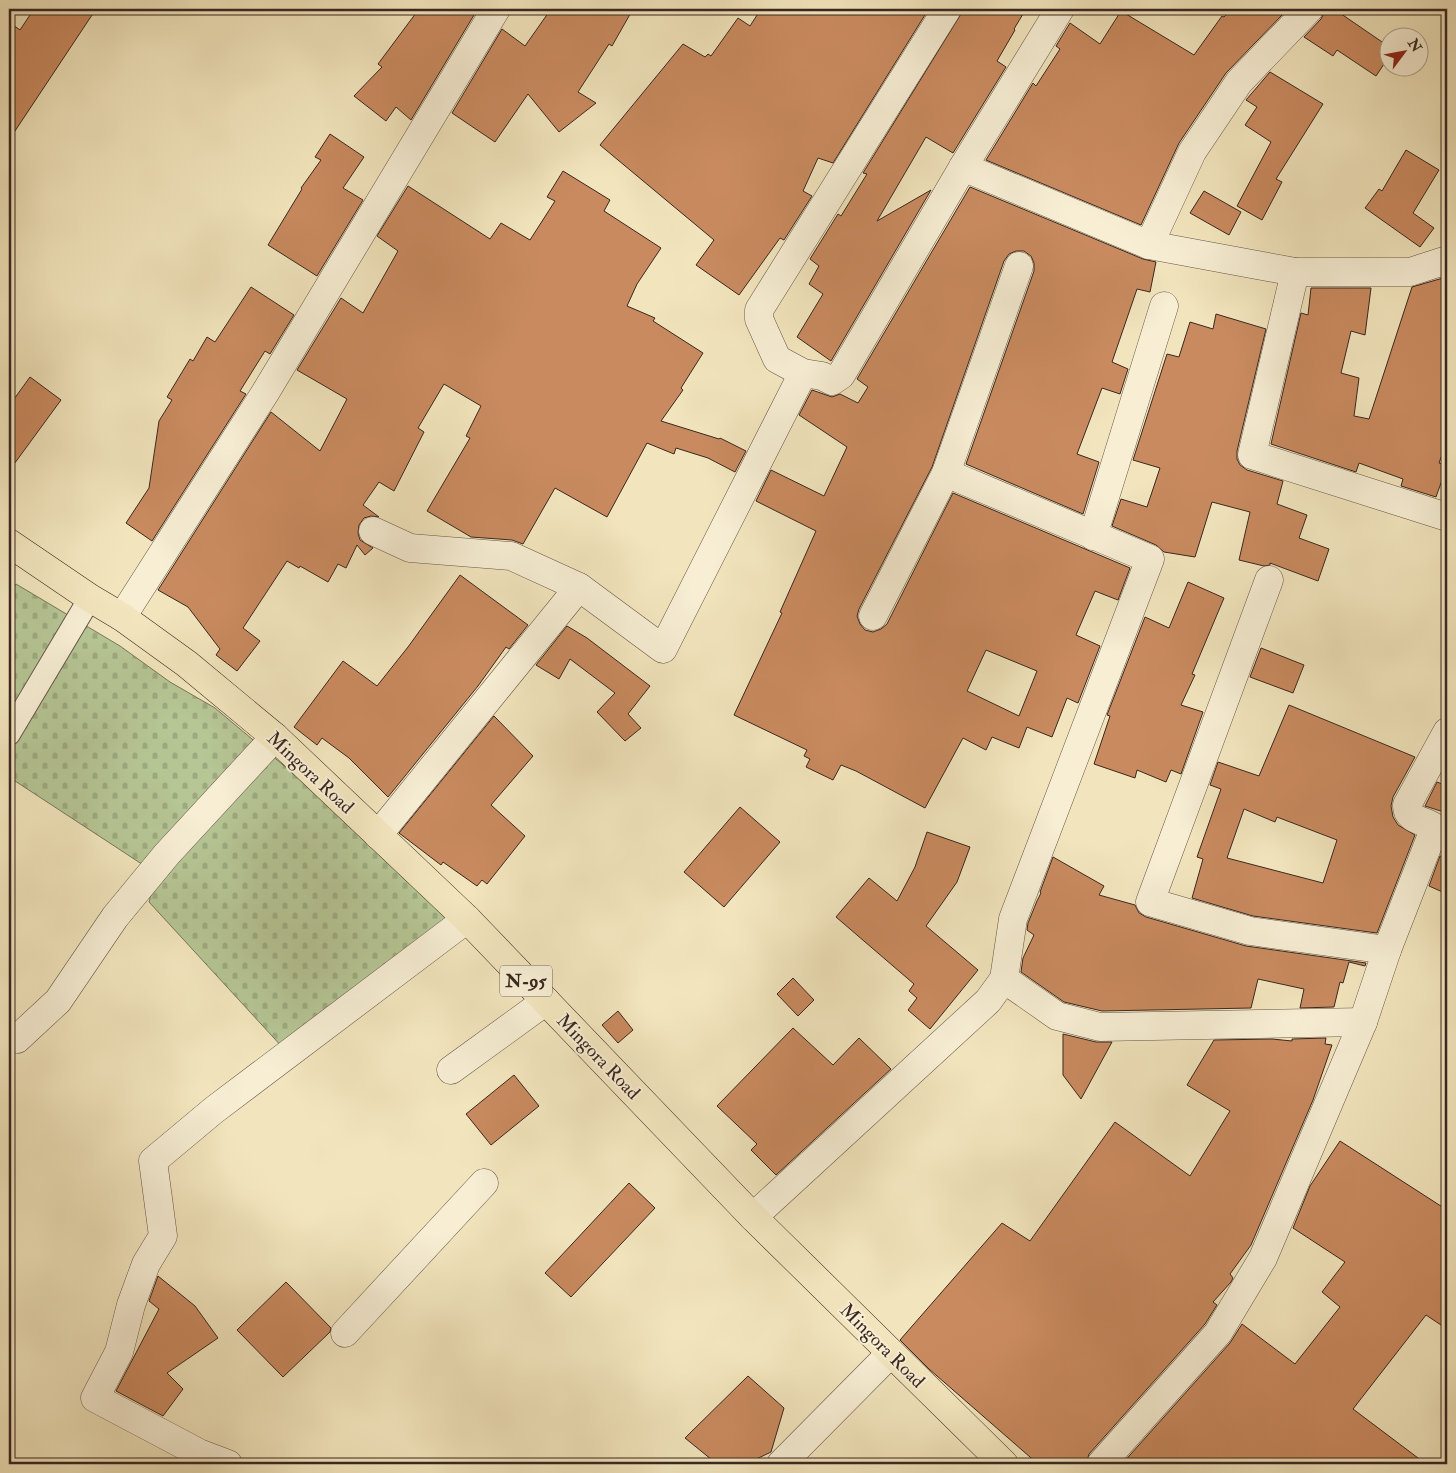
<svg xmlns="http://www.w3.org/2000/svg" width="1456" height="1473" viewBox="0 0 1456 1473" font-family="'IM FELL Double Pica',serif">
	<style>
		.cemetery { fill: url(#cemetery-stones); stroke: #78765a }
		.building { fill: #c98a5f; stroke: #392720; fill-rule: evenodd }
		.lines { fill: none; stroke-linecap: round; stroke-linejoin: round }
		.pedestrian-casing { stroke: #675647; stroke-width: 24 }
		.minor-casing { stroke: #675647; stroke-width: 29 }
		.primary-casing { stroke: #392720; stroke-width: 29 }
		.pedestrian { stroke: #f7eed4; stroke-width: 22 }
		.minor { stroke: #f7eed4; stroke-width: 28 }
		.primary { stroke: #f2e5bd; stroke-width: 28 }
		.labels { text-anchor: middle; stroke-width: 4; stroke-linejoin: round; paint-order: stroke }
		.shield { fill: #f7eed4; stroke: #726356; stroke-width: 1 }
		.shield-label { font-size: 18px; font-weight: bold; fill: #392720 }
		.street-label { font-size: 19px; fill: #392720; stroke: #f7eed4 }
	</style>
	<defs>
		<pattern id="cemetery-stones" width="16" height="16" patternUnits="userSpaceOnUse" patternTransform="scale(1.25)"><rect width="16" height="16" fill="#b6c695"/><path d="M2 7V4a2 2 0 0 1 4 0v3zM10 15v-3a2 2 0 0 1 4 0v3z" fill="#9daa80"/></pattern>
	</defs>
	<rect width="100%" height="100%" fill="#f2e5bd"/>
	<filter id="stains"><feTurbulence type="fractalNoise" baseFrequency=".004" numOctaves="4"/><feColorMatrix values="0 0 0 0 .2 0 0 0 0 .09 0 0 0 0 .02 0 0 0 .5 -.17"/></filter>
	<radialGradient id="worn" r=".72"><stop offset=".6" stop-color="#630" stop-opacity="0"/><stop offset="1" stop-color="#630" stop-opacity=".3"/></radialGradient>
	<!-- cemetery -->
	<path class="cemetery" d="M16 584 120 646 170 682 215 708 467 919 284 1049 149 902 157 874 9 777V596Z"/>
	<!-- building -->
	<g class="building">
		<path d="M34 9H96L9 140V22L20 30Z"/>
		<path d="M419 9H475L477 10 411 120 396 107 386 121 354 96 382 67 378 64Z"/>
		<path d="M551 9H633L612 46 609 44 578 92 596 103 559 132 528 94 495 142 452 113 502 29 525 46Z"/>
		<path d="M761 9H926L928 10 833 163 818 158 803 191 812 196 784 240 780 238 739 295 696 265 714 240 600 145 683 44 705 57 708 54 711 56 738 18 750 26Z"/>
		<path d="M964 9H1026L1014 29 1015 30 997 61 1006 67 953 153 926 137 877 221 931 190 831 361 797 337 823 294 809 284 819 266 810 259 838 214 841 216 867 174 863 173Z"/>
		<path d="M1231 9H1274L1282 15 1226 73 1179 143 1141 225 986 160 1033 83 1036 86 1060 49 1056 46 1070 23 1100 44 1121 11 1194 55 1222 16 1224 17Z"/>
		<path d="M1324 9H1334L1388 46V58L1376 76 1337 50 1333 56 1304 37 1321 19 1324 13Z"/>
		<path d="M1270 72 1323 104 1276 179 1282 182 1262 220 1237 206 1271 142 1245 125 1257 107 1246 100Z"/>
		<path d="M330 134 364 157 343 188 363 200 317 276 268 245 302 189 301 188 321 160 315 157Z"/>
		<path d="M1406 150 1439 170 1413 213 1434 228 1420 247 1365 208 1379 189 1382 191Z"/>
		<path d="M563 171 610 200 604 211 661 248 637 284 627 306 655 318 653 321 703 353 681 388 683 390 661 421 719 439 720 438 746 451 735 472 708 458 676 448 674 454 647 443 607 517 555 488 523 544 512 540 471 537 427 511 470 438 466 436 481 406 444 384 418 428 424 432 394 491 379 482 363 505 379 517 371 516 364 518 359 525 358 533 360 540 373 548 365 555 357 545 346 568 338 564 328 582 300 566 299 568 287 561 243 628 260 641 237 671 216 655 220 649 188 607 158 590 271 412 320 451 347 399 297 370 341 298 363 313 398 251 377 236 408 186 490 239 501 223 530 240 555 201 547 197Z"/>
		<path d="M970 187 1143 259 1156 262 1150 292 1137 289 1112 362 1128 369 1120 394 1102 388 1077 454 1099 462 1083 514 966 464 1034 271V263L1031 256 1024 251H1016L1009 254 1004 261 932 467 859 609 857 616 860 624 865 630 873 632 881 629 887 624 953 493 1130 568 1118 600 1095 591 1076 635 1100 646 1078 703 1067 698 1052 737 1027 727 1019 748 992 737 986 750 963 738 925 808 856 771 841 765 833 780 806 767 810 759 804 756 807 750 734 715 782 613 780 612 816 531 756 501 771 470 824 496 847 447 799 415 812 390 832 397 840 394 858 403 868 387 857 379ZM986 650 1037 671 1019 716 967 691Z"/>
		<path d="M1204 191 1241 212 1229 235 1190 213Z"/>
		<path d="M1443 278 1447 279V441L1439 463 1447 466 1436 497 1401 486 1403 479 1359 463 1356 472 1271 444 1301 313 1308 315 1311 288H1371L1365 335 1351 331 1341 373 1359 378 1354 416 1369 419 1412 287Z"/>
		<path d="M251 287 294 315 270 354 265 351 240 391 246 394 152 541 126 523 149 488 159 421 172 400 167 397 190 359 193 361 207 337 215 342Z"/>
		<path d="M1216 314 1266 329 1237 451V459L1240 465 1247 470 1283 481 1277 504 1307 515 1299 538 1329 549 1318 581 1270 563V565L1264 566 1239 560 1250 512 1212 502 1195 557 1164 552 1156 545 1112 526 1121 499 1147 507 1160 468 1133 460 1167 354 1179 357 1190 322 1213 329Z"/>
		<path d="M30 377 61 400 9 471V406Z"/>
		<path d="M460 575 528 625 509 649 506 647 478 686 388 797 349 758 322 738 317 745 294 727 343 661 377 686 408 647Z"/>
		<path d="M1188 582 1224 598 1192 674 1195 675 1181 705 1203 712 1181 774 1171 770 1166 782 1137 770 1135 778 1094 764 1110 716 1107 715 1145 617 1169 628Z"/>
		<path d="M567 626 587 638 650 686 628 714 641 728 625 741 597 712 615 693 570 659 559 679 536 665Z"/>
		<path d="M1261 648 1304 665 1293 693 1250 677Z"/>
		<path d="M1289 705 1415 757 1393 797 1391 806 1393 817 1398 825 1415 835 1377 933 1253 916 1192 898 1203 859 1197 857 1221 789 1210 785 1218 762 1259 776ZM1244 809 1275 822 1277 817 1337 840 1323 883 1227 858Z"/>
		<path d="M494 716 533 756 491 805 525 836 487 884 482 880 477 886 443 862 441 865 399 833Z"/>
		<path d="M1437 782 1447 786V813L1425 806Z"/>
		<path d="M740 807 780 842 724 907 684 872Z"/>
		<path d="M927 832 970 847 957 882 926 926 978 970 930 1029 908 1010 917 998 909 991 914 984 836 917 869 878 897 901 915 867Z"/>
		<path d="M1440 856 1447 859V894L1429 886Z"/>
		<path d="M1053 857 1104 886 1099 895 1135 905 1139 913 1146 917 1246 946 1366 963 1365 966 1349 962 1343 983 1340 982 1334 1007 1300 1008 1304 989 1258 979 1251 1008 1102 1011 1064 1002 1021 972 1023 958 1034 935 1027 930 1028 923 1037 901 1041 893 1040 892Z"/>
		<path d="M793 978 814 1000 798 1016 777 994Z"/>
		<path d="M618 1011 633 1030 618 1043 602 1025Z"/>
		<path d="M793 1028 833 1065 859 1038 891 1069 776 1175 751 1150 757 1144 717 1106Z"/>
		<path d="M1063 1034 1096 1042H1112L1081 1099 1063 1075Z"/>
		<path d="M1326 1038 1325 1044 1332 1045 1313 1100 1251 1245 1230 1274 1233 1278 1231 1282 1213 1302 1217 1305 1205 1324 1089 1454 1086 1464H1038L929 1369 900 1340 1002 1223 1030 1241 1115 1122 1190 1176 1230 1111 1187 1085 1214 1040 1272 1039 1292 1041V1039Z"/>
		<path d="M514 1075 539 1106 491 1145 466 1114Z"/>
		<path d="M1340 1141 1447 1210V1329L1426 1315 1353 1409 1426 1464H1122L1230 1343 1242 1324 1295 1364 1340 1307 1322 1292 1345 1262 1293 1228 1310 1186Z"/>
		<path d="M629 1183 655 1208 571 1297 545 1273Z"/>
		<path d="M158 1276 195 1306 218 1338 167 1373 183 1389 163 1416 116 1391 159 1309 149 1301Z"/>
		<path d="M286 1282 331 1328 330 1332 283 1377 237 1330Z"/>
		<path d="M748 1376 784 1408 771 1452 746 1464H717L685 1438Z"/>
	</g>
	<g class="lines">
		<!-- pedestrian casing -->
		<g class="pedestrian-casing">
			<path id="pedestrian" d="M9 734 90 598"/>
		</g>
		<!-- minor casing -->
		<g class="minor-casing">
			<g id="minor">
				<path d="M947 9 759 310V319L777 359 803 373 822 376 832 381 841 375 963 167 1060 9"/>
				<path d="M1309 9 1239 82 1192 152 1149 245 1295 272H1410L1447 260"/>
				<path d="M963 167 1149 245"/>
				<path d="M1295 272 1252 455 1447 517"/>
				<path d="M373 531 410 548 511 556 579 587"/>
				<path d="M1093 536 1164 306"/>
				<path d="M1269 580 1150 902 1250 931 1387 950"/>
				<path d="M873 616 946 473 1019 266"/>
				<path d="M122 617 265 393 496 9"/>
				<path d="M378 835 579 587 663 649 803 373"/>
				<path d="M1004 979 1057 1016 1100 1027 1363 1022"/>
				<path d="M17 1039 58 1001 115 917 167 854 275 737"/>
				<path d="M451 1070 546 1001"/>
				<path d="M753 1217 988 1001 1004 979 1013 919 1150 559 946 473"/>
				<path d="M345 1333 484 1183"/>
				<path d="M228 1464 199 1453 95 1398 119 1352 131 1305 146 1264 163 1236 153 1161 214 1110 467 919"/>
				<path d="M781 1464 891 1353"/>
				<path d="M1101 1464 1218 1333 1263 1258 1363 1022 1387 950 1433 832 1434 827C1424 820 1406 820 1407 805L1447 732"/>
			</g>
		</g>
		<!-- primary casing -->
		<g class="primary-casing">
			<path id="primary" d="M9 543 90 598 122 617 187 664 275 737 467 919 753 1217 1004 1464"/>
		</g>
		<!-- pedestrian -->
		<use href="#pedestrian" class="pedestrian"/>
		<!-- minor -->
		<use href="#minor" class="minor"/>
		<!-- primary -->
		<use href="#primary" class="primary"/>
	</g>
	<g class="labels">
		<!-- shield labels -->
		<rect class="shield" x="500" y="965.5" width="52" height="31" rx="4"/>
		<g class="shield-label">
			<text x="526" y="987">N-95</text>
		</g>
		<!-- street labels -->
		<g class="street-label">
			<text transform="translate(311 772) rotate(43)" y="7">Mingora Road</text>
			<text transform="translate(599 1056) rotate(46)" y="7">Mingora Road</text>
			<text transform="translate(883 1345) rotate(45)" y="7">Mingora Road</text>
		</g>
	</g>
	<!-- margin -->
	<rect width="1456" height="1473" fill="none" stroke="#f2e5bd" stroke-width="30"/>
	<rect x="10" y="10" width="1436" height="1453" fill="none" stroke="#392720" stroke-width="2.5"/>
	<rect x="15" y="15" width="1426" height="1443" fill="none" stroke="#392720"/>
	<!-- north arrow -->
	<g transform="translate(1404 52) rotate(58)"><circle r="24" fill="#f7eed4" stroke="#ab9e8c"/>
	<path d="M0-4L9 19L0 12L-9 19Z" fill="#8f2418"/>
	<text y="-8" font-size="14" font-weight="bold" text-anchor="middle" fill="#392720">N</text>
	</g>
	<rect width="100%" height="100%" filter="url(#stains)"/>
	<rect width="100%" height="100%" fill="url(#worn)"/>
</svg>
